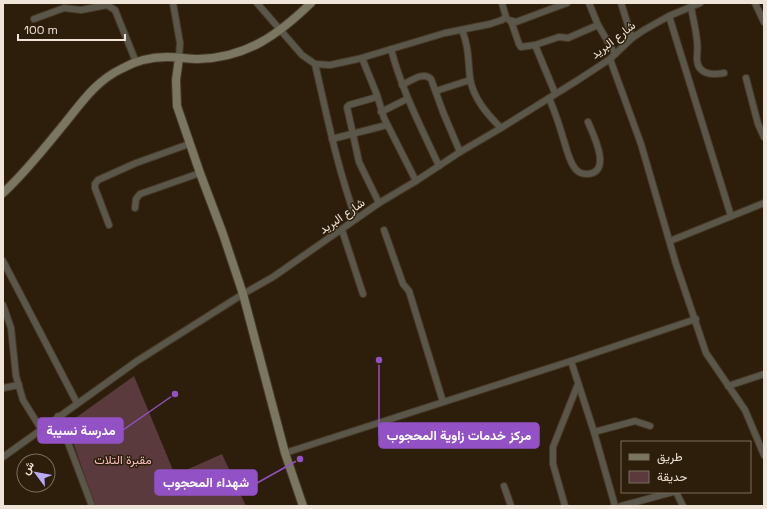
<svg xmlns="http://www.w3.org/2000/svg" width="767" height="509" viewBox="0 0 767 509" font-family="'Space Grotesk',Vazirmatn,sans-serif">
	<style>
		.green { fill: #5a3a3c }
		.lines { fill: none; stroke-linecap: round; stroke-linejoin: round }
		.street-casing { stroke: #483a28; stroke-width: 8 }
		.secondary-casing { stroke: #483a28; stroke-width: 10 }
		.street { stroke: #5a574a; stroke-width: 6 }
		.secondary { stroke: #7a7661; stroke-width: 8 }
		.labels { text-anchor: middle; stroke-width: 3; stroke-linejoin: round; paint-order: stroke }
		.street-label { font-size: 12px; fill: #eee4d8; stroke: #2d1e0b }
		.park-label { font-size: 12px; fill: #f7c1c4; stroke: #2d1e0b }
		.leader { fill: none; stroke: #9251c4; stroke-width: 1.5 }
		.callout-dot { fill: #9251c4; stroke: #2d1e0b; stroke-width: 1.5 }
		.callout { fill: #9251c4; stroke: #9251c4; stroke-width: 1.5 }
		.callout-label { font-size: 13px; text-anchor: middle; font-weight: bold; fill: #fff }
	</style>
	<rect width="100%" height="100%" fill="#2d1e0b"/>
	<!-- green -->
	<path class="green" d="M134 376 175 475 222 454 246 506H95L67 424Z"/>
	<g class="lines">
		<!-- street casing -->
		<g class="street-casing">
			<g id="street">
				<path d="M173 3 180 43 179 58"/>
				<path d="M257 3 302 55 315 64C327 116 337 167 356 219"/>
				<path d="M589 3 598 25 615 54"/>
				<path d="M621 3 632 38"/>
				<path d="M755 3 764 22"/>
				<path d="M691 7C693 18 696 30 697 41 698 47 697 54 697 60 698 75 713 75 724 73"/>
				<path d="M669 16 731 216"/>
				<path d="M34 19 64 8 81 10 107 5 115 10 136 62"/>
				<path d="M509 20 516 22 567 3"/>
				<path d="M511 21 519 44 521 47 535 45 555 93"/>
				<path d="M462 30C469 47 468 61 470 78 473 98 487 114 501 128"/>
				<path d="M535 45 559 37 568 38 598 25"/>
				<path d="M391 49C402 91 421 127 439 166"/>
				<path d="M362 58 377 95 384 118 416 181"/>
				<path d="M610 59 641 144 676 264 706 353 745 410 764 455"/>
				<path d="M315 64 330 65 358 59 445 33 490 24 502 20 506 17 502 3"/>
				<path d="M746 78 758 124 764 137"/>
				<path d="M402 85C411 81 423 71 431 79L443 112 460 152"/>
				<path d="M436 91 470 80"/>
				<path d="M377 97 349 105 347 107 359 162 379 203"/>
				<path d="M549 98C555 112 560 127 564 141 567 150 569 160 574 167 577 172 582 174 587 174 613 173 593 134 588 122"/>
				<path d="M381 112 407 99"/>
				<path d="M332 139 387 125"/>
				<path d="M135 208 136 199 140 194 200 173"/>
				<path d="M109 225 95 188V184L98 180 136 163 189 144"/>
				<path d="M342 230 363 294"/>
				<path d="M384 230 403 284 409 291 443 402"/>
				<path d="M670 241 764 203"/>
				<path d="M3 261 77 403"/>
				<path d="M3 305 11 328 16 376 23 400 41 429"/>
				<path d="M571 361 594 432 615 506"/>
				<path d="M728 386 764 374"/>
				<path d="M3 388 19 385"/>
				<path d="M58 416 92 506"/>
				<path d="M594 432 635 421 650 426"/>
				<path d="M285 453 571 361 696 319"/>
				<path d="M3 457 137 361 243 294 273 277 379 203 416 181 460 152 501 128 578 80 610 59 632 38 644 30 669 16 700 3"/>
				<path d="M504 486 511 506"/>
				<path d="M676 492 683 506"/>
				<path d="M565 506 553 464V447L578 384"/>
				<path d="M621 506 673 492"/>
			</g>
		</g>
		<!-- secondary casing -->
		<g class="secondary-casing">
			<g id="secondary">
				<path d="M179 58 176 80 177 106 200 173 223 234 243 294 285 453 303 506"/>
				<path d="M3 193C26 172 45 147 65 123 82 102 96 81 121 69 135 61 151 57 167 57 178 57 188 59 198 59 246 58 278 35 311 3"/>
			</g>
		</g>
		<!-- street -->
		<use href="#street" class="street"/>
		<!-- secondary -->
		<use href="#secondary" class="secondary"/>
	</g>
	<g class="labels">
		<!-- street labels -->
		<g class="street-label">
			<text transform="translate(613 40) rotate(-38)" y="4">شارع البريد</text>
			<text transform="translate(342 216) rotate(-35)" y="4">شارع البريد</text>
		</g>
		<!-- park labels -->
		<g class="park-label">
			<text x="123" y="464">مقبرة التلات</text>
		</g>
	</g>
	<!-- callouts -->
	<path class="leader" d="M175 394L123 430M379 360L379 435M300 459L257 483"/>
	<g class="callout-dot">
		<circle cx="175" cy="394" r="4"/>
		<circle cx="379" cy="360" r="4"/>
		<circle cx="300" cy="459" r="4"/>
	</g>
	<g class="callout">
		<rect x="38" y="418" width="85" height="25" rx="4"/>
		<rect x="379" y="423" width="160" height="25" rx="4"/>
		<rect x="155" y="470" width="102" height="25" rx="4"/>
	</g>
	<g class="callout-label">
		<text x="81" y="435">مدرسة نسيبة</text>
		<text x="459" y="440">مركز خدمات زاوية المحجوب</text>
		<text x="206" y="487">شهداء المحجوب</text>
	</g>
	<!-- border -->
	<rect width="767" height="509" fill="none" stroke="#eee4d8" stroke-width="8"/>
	<!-- legend -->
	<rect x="621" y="441" width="130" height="52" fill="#2d1e0b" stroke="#7a6d5d"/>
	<rect x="629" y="454" width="20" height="6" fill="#7a7661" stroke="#7a6d5d"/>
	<text x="657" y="461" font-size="12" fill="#eee4d8">طريق</text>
	<rect x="629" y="471" width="20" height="12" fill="#5a3a3c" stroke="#7a6d5d"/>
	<text x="657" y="481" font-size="12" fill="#eee4d8">حديقة</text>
	<!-- north arrow -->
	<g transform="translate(36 473) rotate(302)"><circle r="19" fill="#2d1e0b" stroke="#7a6d5d"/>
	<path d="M0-3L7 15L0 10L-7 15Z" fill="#b9abf7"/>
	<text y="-6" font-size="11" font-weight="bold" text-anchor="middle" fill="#eee4d8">ش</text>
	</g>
	<!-- scale -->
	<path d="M18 34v6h107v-6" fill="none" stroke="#eee4d8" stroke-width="2"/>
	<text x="24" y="34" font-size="12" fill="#eee4d8" stroke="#2d1e0b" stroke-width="3" paint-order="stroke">100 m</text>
</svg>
